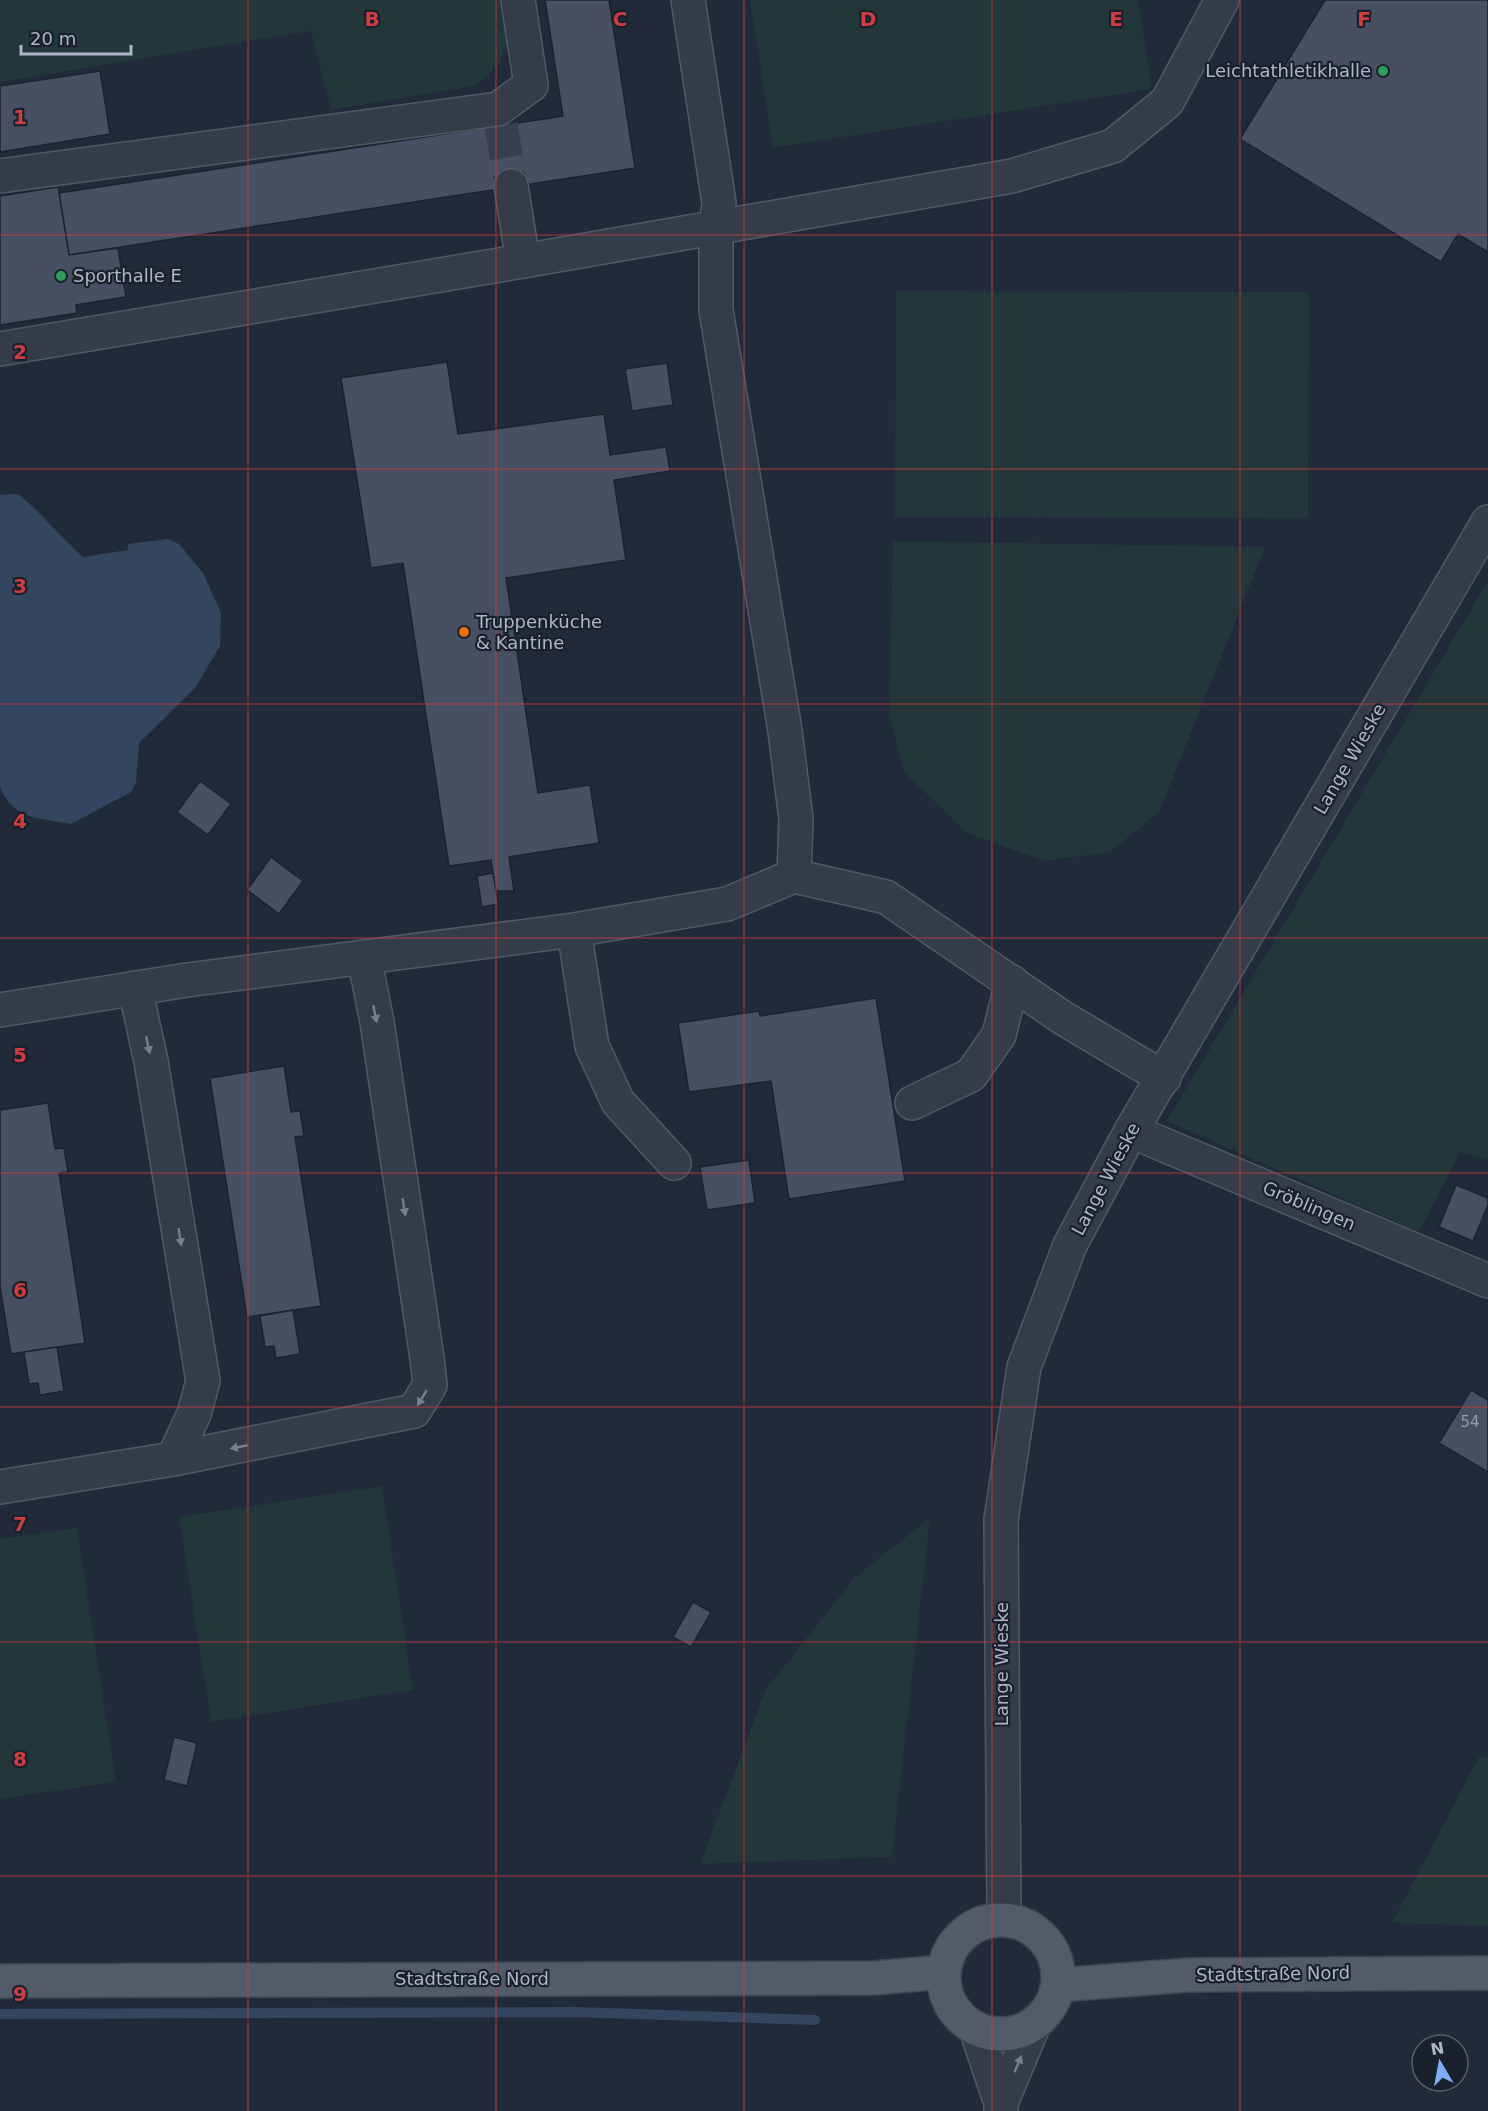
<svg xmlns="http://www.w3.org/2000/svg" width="1488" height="2111" viewBox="0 0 1488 2111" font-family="'DejaVu Sans',sans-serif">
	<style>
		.green { fill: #23373a }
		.water { fill: #34455f }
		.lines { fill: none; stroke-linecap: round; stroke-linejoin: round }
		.stream { stroke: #34455f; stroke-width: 10 }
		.building { fill: #475062; stroke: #1c232f; stroke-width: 1.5 }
		.minor-tunnel { stroke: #363f4d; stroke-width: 33; stroke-dasharray: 33 16; stroke-linecap: butt }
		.minor-casing { stroke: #515966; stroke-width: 36 }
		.major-casing { stroke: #3d4552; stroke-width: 36 }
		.minor { stroke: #343c48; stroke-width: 33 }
		.major { stroke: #525b68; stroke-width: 33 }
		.oneway { fill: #777f8d }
		.grid { fill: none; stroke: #d03d40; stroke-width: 1.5; stroke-opacity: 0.55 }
		.leisure-dot { fill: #2e9e5b; stroke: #1a212d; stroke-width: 2 }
		.food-dot { fill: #e8710a; stroke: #1a212d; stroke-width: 2 }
		.labels { text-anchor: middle; stroke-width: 4.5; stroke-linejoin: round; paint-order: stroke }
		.number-label { font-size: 15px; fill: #949cac }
		.poi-label { font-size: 18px; fill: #aeb6c5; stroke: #1a212d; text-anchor: start }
		.street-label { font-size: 18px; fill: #aeb6c5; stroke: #1a212d }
		.grid-label { font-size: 20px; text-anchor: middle; font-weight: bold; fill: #d03d40; stroke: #1a212d; stroke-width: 4.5; stroke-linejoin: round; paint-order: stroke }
	</style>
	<rect width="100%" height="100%" fill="#212a38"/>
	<!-- green -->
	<g class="green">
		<path d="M0 0H506L508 41 500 63 475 86 331 110 311 31 0 82Z"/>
		<path d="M750 0H1138L1152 89 773 148Z"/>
		<path d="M896 291 1309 292 1308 518 895 517Z"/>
		<path d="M893 541 1265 547 1159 812 1110 852 1044 861 967 833 904 772 889 715Z"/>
		<path d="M1488 581V1160L1460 1152 1419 1232 1167 1121Z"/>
		<path d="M382 1486 413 1690 211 1722 179 1517Z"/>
		<path d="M930 1518 892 1857 700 1864 766 1689 855 1577Z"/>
		<path d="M77 1528 116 1782 0 1799V1539Z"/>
		<path d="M1479 1757H1488V1926L1392 1923Z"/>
	</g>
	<!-- water -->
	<path class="water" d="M18 494C42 513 60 537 83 557L128 550V544L168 539 179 544 203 573 221 613 220 646 195 688 139 743 136 783 131 792 71 824C40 818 13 820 0 787V495Z"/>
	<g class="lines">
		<!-- stream -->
		<path class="stream" d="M0 2014 575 2012 815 2020"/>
	</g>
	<!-- building -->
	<g class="building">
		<path d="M545 0H609L635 168 69 255 59 193 563 116Z"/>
		<path d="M1325 0H1488V252L1458 234 1441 262 1240 139Z"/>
		<path d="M100 71 110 134 0 152V86Z"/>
		<path d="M58 187 69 255 118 248 126 297 76 305 77 313 0 325V196Z"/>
		<path d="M447 362 458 434 604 414 610 455 666 447 670 471 614 480 626 560 506 578 538 793 590 785 599 843 509 857 514 891H496L491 860 449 866 403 563 371 568 341 378Z"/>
		<path d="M667 363 673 405 632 411 625 369Z"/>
		<path d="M200 781 231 804 208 835 177 812Z"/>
		<path d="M271 857 303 881 279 914 247 890Z"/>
		<path d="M493 873 498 904 482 907 477 876Z"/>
		<path d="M876 998 905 1181 789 1199 771 1081 689 1092 678 1023 759 1011 760 1016Z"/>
		<path d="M284 1066 291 1112 300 1111 304 1136 295 1137 321 1306 247 1317 210 1078Z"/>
		<path d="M48 1103 55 1149 64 1148 68 1172 59 1173 85 1343 11 1354 0 1286V1110Z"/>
		<path d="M749 1160 755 1203 707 1210 700 1167Z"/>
		<path d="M1456 1185 1488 1198V1205L1473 1241 1439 1227Z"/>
		<path d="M293 1310 300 1354 276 1358 274 1346 265 1347 260 1316Z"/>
		<path d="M57 1347 64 1391 40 1395 38 1383 29 1384 24 1352Z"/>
		<path d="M1471 1390 1488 1400V1472L1439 1443Z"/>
		<path d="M693 1602 711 1612 691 1647 673 1637Z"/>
		<path d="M174 1737 197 1743 187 1786 164 1780Z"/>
	</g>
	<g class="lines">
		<!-- minor-tunnel -->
		<path class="minor-tunnel" d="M501 125 511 186"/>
		<!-- minor casing -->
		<g class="minor-casing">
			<g id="minor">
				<path d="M0 176 498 109 531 85 518 0"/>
				<path d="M511 186 523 261"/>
				<path d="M0 349 523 261 1012 176 1113 146 1167 102 1222 0"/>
				<path d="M794 876 886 897 1063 1018 1164 1078"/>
				<path d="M574 930 592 1046 618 1102 674 1163"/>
				<path d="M135 988 151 1061 203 1381 194 1414 173 1459"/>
				<path d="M0 1010 187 980 574 930 727 904 794 876 796 819 785 731 716 310V227L719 203 688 0"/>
				<path d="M912 1103 971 1075 999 1035 1012 982"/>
				<path d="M1131 1131 1488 1281"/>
				<path d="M0 1487 173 1459 414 1411 430 1385 427 1358 377 1022 364 957"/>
				<path d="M1004 1919 1001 1520 1024 1367 1070 1245 1131 1131 1488 522"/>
				<path d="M976 2029 1001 2103V2111"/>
				<path d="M1001 2103 1034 2024"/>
			</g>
		</g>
		<!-- major casing -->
		<g class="major-casing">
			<g id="major">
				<circle cx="1001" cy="1977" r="57"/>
				<path d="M0 1981 874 1978 943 1972"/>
				<path d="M1058 1985 1189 1975 1488 1973"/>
			</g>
		</g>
		<!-- minor -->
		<use href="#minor" class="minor"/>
		<!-- major -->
		<use href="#major" class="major"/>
	</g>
	<!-- one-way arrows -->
	<defs><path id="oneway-solid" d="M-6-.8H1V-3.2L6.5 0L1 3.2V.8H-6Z" transform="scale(1.5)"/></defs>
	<g class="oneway">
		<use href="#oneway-solid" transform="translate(375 1014) rotate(79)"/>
		<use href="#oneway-solid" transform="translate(148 1045) rotate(78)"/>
		<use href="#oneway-solid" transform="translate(404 1207) rotate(81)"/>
		<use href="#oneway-solid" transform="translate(180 1237) rotate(81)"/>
		<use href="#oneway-solid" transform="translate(422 1398) rotate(121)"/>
		<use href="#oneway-solid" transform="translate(239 1447) rotate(169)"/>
		<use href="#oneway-solid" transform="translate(1018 2064) rotate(-67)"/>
	</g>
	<!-- grid -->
	<path class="grid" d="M248 0V2111M496 0V2111M744 0V2111M992 0V2111M1240 0V2111M0 235H1488M0 469H1488M0 704H1488M0 938H1488M0 1173H1488M0 1407H1488M0 1642H1488M0 1876H1488"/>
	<!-- markers -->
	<g class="leisure-dot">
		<circle cx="1383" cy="71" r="6"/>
		<circle cx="61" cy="276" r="6"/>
	</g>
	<circle class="food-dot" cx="464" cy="632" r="6"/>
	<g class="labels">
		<!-- number labels -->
		<g class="number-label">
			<text x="1470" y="1427">54</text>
		</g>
		<!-- poi labels -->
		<g class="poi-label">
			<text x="1371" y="77" text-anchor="end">Leichtathletikhalle</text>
			<text x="73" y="282">Sporthalle E</text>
			<text x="476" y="628">Truppenküche<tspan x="476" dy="21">&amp; Kantine</tspan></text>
		</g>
		<!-- street labels -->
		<g class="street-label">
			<text transform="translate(1350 759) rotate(-60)" y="6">Lange Wieske</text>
			<text transform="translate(1106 1179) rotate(-62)" y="6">Lange Wieske</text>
			<text transform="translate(1309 1206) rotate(23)" y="6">Gröblingen</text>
			<text transform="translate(1002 1664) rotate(-90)" y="6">Lange Wieske</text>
			<text transform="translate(1273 1974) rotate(-1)" y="6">Stadtstraße Nord</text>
			<text x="472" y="1985">Stadtstraße Nord</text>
		</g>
	</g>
	<g class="grid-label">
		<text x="372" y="26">B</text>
		<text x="620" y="26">C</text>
		<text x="868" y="26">D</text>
		<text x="1116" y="26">E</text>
		<text x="1364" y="26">F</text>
		<text x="20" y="124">1</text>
		<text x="20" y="359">2</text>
		<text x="20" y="593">3</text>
		<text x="20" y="828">4</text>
		<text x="20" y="1062">5</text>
		<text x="20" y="1297">6</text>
		<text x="20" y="1531">7</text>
		<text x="20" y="1766">8</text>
		<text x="20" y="2001">9</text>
	</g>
	<!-- north arrow -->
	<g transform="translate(1440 2063) rotate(350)"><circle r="28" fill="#1a212d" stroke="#555d6a" stroke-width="1.5"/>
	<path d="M0-4.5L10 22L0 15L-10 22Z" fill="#82abf6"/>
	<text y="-9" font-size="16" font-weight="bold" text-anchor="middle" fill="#aeb6c5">N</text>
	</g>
	<!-- scale -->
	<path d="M21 45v9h110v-9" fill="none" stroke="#aeb6c5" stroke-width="3"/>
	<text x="30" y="45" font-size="18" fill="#aeb6c5" stroke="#1a212d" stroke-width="4.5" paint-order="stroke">20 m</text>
</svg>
